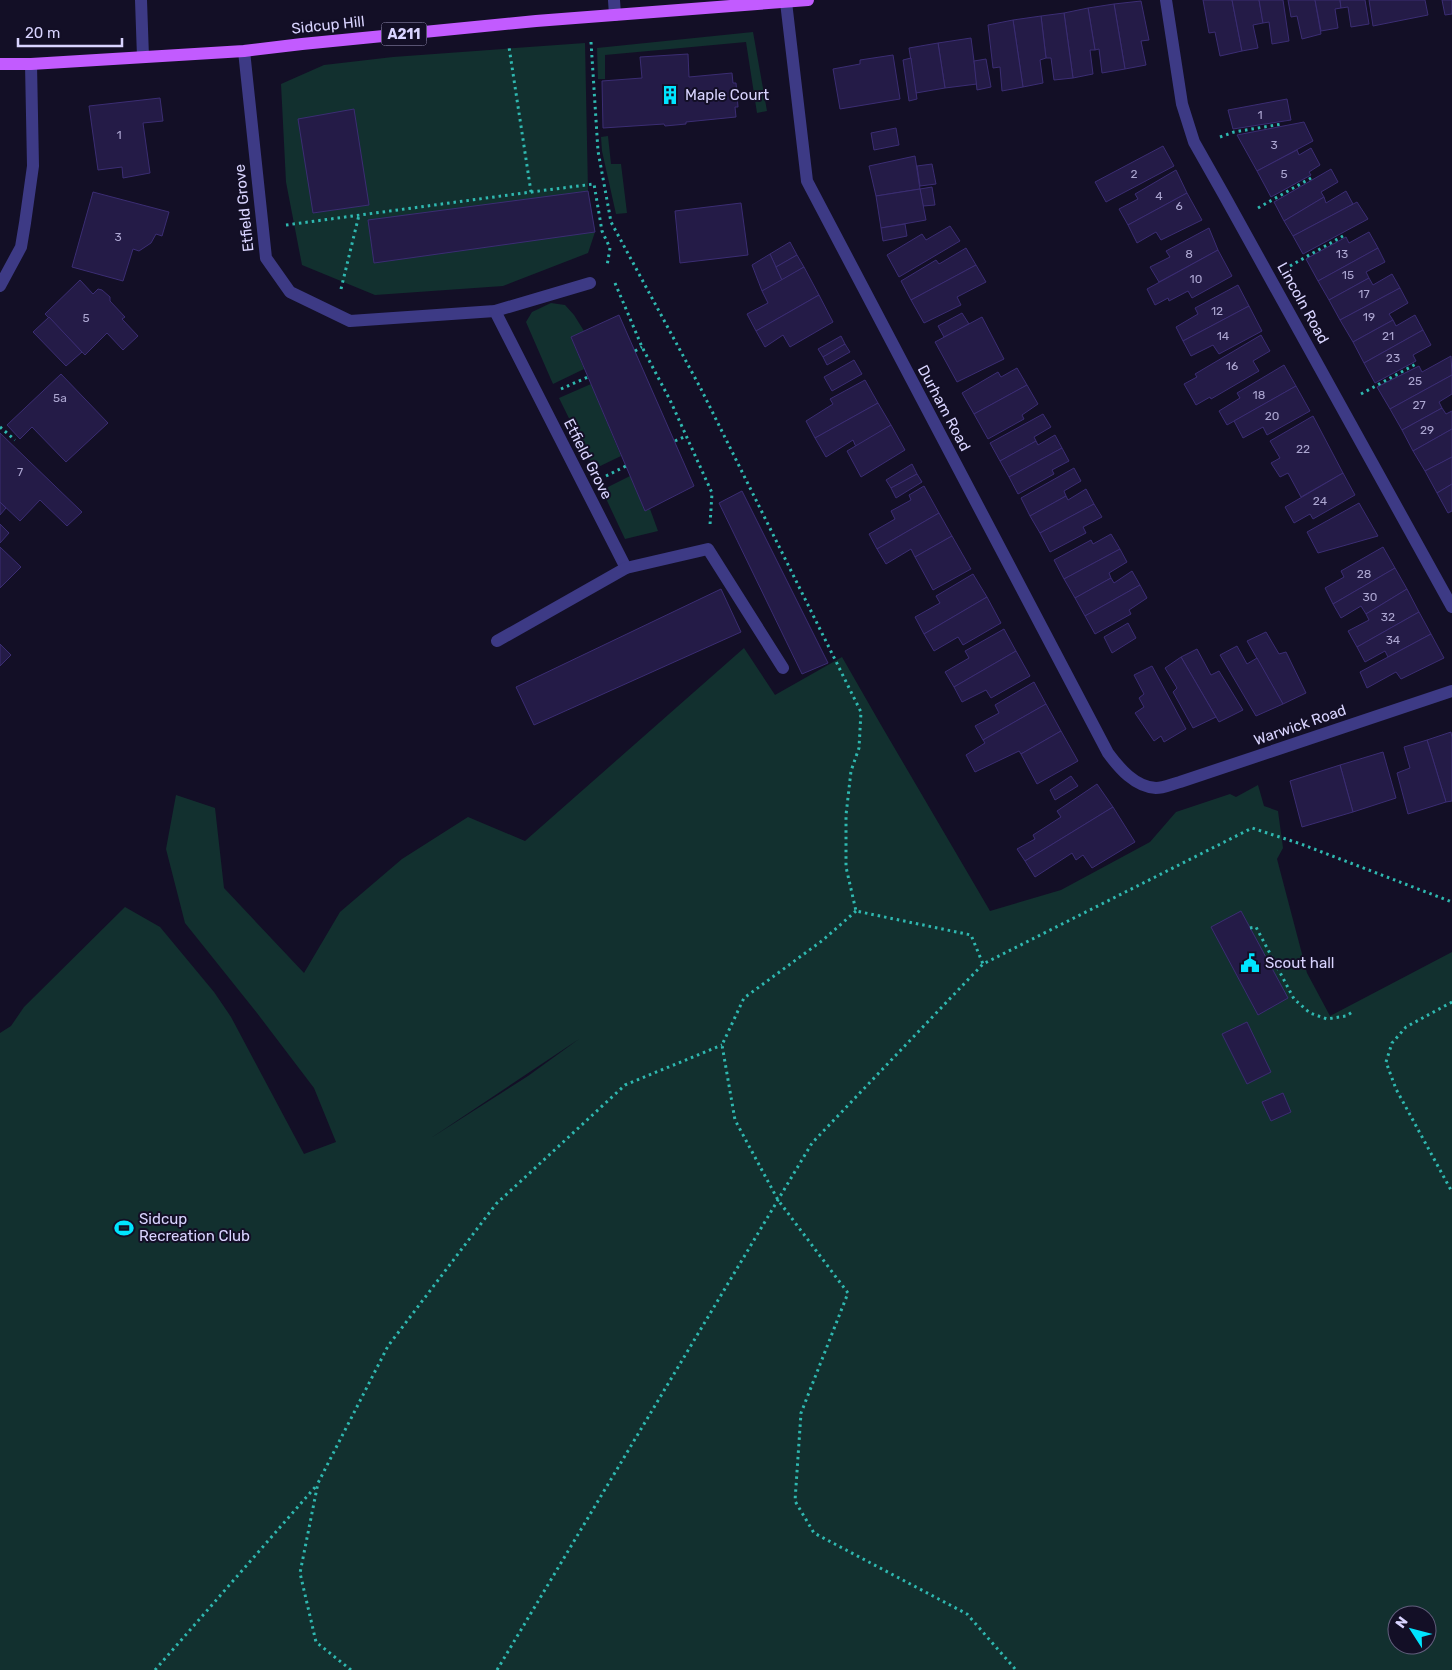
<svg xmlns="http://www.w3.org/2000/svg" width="1452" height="1670" viewBox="0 0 1452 1670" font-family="Rubik,sans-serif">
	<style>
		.green { fill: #12302f; fill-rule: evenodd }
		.building { fill: #241b47; stroke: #3b2d73 }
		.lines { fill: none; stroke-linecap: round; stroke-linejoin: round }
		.path { stroke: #2fb8b0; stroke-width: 3; stroke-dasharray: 2.5 4; stroke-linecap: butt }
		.service { stroke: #3d3a85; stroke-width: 12 }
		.minor { stroke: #3d3a85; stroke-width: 12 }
		.primary { stroke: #c25bff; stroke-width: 12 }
		.labels { text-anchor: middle; stroke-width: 4; stroke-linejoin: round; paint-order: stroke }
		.number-label { font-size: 12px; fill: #aca6d1 }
		.shield { fill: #130f26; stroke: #9e99be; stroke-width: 1 }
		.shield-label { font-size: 14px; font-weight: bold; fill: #d9d4ff }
		.street-label { font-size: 15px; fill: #d9d4ff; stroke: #130f26 }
		.poi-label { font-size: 15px; fill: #d9d4ff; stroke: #130f26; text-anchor: start }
	</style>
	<rect width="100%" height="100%" fill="#130f26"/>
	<!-- green -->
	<g class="green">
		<path d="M753 32 767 111 757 113 746 42 605 55V79H598L597 48Z"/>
		<path d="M585 43 588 191 595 232 588 253 503 286 375 295 302 265 286 182 281 84 324 65 393 57Z"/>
		<path d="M608 136 611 164H621L627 213 616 214 602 151 601 137Z"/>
		<path d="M551 303 565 305 574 315 584 331 571 337 584 369 553 384 526 322 532 312Z"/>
		<path d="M591 384 621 456 594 469 559 398Z"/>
		<path d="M630 476 645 511 650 509 658 531 625 539 602 490Z"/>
		<path d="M744 648 775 695 842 657 881 725 990 911 1061 890 1150 842 1176 812 1230 794 1236 797 1258 785 1264 806 1278 811 1283 848 1277 859 1307 973 1330 1016 1452 952V1670H0V1033L11 1026 24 1007 125 907 160 927 214 992 231 1017 304 1154 336 1142 314 1088 257 1013 185 923 166 849 176 795 215 808 224 888 304 973 340 912 402 859 468 817 525 841ZM579 1039 528 1076 431 1138ZM1397 1615H1427V1645H1397Z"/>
	</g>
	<!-- building -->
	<g class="building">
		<path d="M1203 0H1232L1242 51 1220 56 1215 32 1209 33Z"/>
		<path d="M1232 0H1259L1263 23 1253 25 1258 48 1242 51Z"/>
		<path d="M1259 0H1283L1289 41 1272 44 1269 22 1263 23Z"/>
		<path d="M1288 0H1315L1321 34 1302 39 1297 16 1291 17Z"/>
		<path d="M1315 0H1340L1341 8 1335 9 1338 28 1321 31Z"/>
		<path d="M1340 0H1365L1369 24 1351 27 1348 7 1341 8Z"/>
		<path d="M1369 0H1425L1428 15 1373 26Z"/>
		<path d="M1442 0H1452V14L1445 15Z"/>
		<path d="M1141 1 1149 40 1141 41 1146 65 1125 69 1114 4Z"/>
		<path d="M1114 4 1125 69 1102 73 1099 49 1095 50 1088 8Z"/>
		<path d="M1088 8 1095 50H1090L1093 74 1073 78 1064 13Z"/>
		<path d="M1064 13 1073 78 1054 80 1051 58H1046L1041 16Z"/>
		<path d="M1041 16 1046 58 1040 60 1043 83 1023 87 1013 20Z"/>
		<path d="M1013 20 1023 87 1002 91 1000 67 993 68 988 25Z"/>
		<path d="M971 38 977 84 945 88 938 43Z"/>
		<path d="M938 43 945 88 916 93 909 48Z"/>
		<path d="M688 54 689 77 732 73 733 83H736L738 107H735L736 117 686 122V124L665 126 664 124 603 128 602 81 642 78 640 57Z"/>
		<path d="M893 55 900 99 840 109 833 69 860 64V60Z"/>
		<path d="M911 58 917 99 909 101 903 60Z"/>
		<path d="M986 59 991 87 977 90 974 61Z"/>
		<path d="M160 98 163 121 143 123 150 173 123 178 122 167 98 170 89 106Z"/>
		<path d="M1287 99 1291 120 1233 129 1228 110Z"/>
		<path d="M354 109 369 205 313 213 298 119Z"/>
		<path d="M1304 122 1313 141 1257 171 1237 135Z"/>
		<path d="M896 128 899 145 874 150 871 133Z"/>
		<path d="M1163 146 1174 166 1106 202 1095 182Z"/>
		<path d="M1311 148 1320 165 1309 172 1311 175 1271 197 1257 171 1297 150 1299 155Z"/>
		<path d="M915 156 920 189 876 196 869 166Z"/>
		<path d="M932 164 936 184 920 186 917 166Z"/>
		<path d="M1331 169 1338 182 1321 192 1324 197 1284 221 1274 202Z"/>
		<path d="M1176 170 1187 193 1128 225 1119 209 1138 199 1135 194Z"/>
		<path d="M932 187 935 205 923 206 920 189Z"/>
		<path d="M920 189 926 220 881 228 876 196Z"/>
		<path d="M588 191 595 232 374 263 368 220Z"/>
		<path d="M1346 191 1353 204 1293 236 1284 221 1324 197 1326 203Z"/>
		<path d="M93 192 169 212 162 236 156 234 151 243 139 251 133 249 123 281 72 267Z"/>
		<path d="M1187 193 1202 220 1161 240 1156 232 1137 243 1128 225Z"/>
		<path d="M1357 202 1368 219 1303 254 1293 236Z"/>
		<path d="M741 203 748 255 680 263 675 211Z"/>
		<path d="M905 224 907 236 883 241 881 228Z"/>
		<path d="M950 226 960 241 899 277 887 255 922 234 926 240Z"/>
		<path d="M1209 228 1218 250 1159 282 1150 267 1170 257 1166 251Z"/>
		<path d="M1369 232 1378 248 1318 281 1306 259 1346 237 1349 243Z"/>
		<path d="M790 242 797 255 776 267 770 254Z"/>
		<path d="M966 248 976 265 911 300 901 281 936 260 939 264Z"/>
		<path d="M1378 248 1385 262 1366 272 1369 278 1329 300 1318 281Z"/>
		<path d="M1218 250 1232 276 1192 298 1188 291 1169 301 1168 298 1155 305 1147 289Z"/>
		<path d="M770 254 782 280 762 291 752 265Z"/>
		<path d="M797 255 804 267 782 280 776 267Z"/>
		<path d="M976 265 986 282 957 297 961 305 924 323 911 300Z"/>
		<path d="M804 267 819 295 756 331 747 314 768 303 762 291Z"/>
		<path d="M1392 274 1400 288 1340 320 1329 300 1369 278 1373 285Z"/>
		<path d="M80 280 93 294 98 289 102 290 110 297V301L125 317 122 319 138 336 123 350 107 333 85 355 45 314Z"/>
		<path d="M1238 285 1249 306 1183 341 1176 327 1198 314 1195 308Z"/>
		<path d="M1400 288 1408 303 1389 314 1393 320 1353 342 1340 320Z"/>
		<path d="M819 295 833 322 790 347 783 335 765 347 756 331Z"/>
		<path d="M1249 306 1262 331 1219 354 1213 345 1191 356 1183 341Z"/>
		<path d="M962 313 969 324 944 337 938 326Z"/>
		<path d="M619 315 694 486 645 511 571 337Z"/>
		<path d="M1415 315 1423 330 1364 363 1353 342 1393 320 1396 326Z"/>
		<path d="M49 317 82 352 66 366 33 332Z"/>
		<path d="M982 317 1004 359 957 382 935 342Z"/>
		<path d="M1423 330 1431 345 1413 355 1416 361 1375 383 1364 363Z"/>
		<path d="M1261 335 1270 351 1253 361 1259 371 1211 399 1210 397 1196 405 1184 384 1197 377 1195 374Z"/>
		<path d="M841 336 845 344 823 357 818 349Z"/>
		<path d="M845 344 850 352 827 365 823 357Z"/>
		<path d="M1451 356 1452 375 1390 409 1377 387 1419 366 1422 372Z"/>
		<path d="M854 360 862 374 832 391 824 377Z"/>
		<path d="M1284 365 1296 386 1227 425 1219 411 1240 398 1237 393Z"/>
		<path d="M1017 368 1027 385 974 414 962 393 998 372 1001 377Z"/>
		<path d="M61 374 108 423 66 462 32 427 20 439 7 425Z"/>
		<path d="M1452 375V394L1439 402 1442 408 1402 430 1390 409Z"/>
		<path d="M865 380 878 403 815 438 806 421 833 404 830 399Z"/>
		<path d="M1027 385 1038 404 1022 415 1024 419 988 439 974 414Z"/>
		<path d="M1296 386 1310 411 1267 435 1263 427 1243 438 1234 421Z"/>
		<path d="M878 403 891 425 856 447 853 440 826 457 815 438Z"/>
		<path d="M1442 408 1446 414 1452 411V429L1413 451 1402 430Z"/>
		<path d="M1043 414 1051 427 1034 437 1036 441 1000 461 990 443Z"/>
		<path d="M1313 416 1343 473 1301 497 1288 473 1280 477 1271 463 1280 458 1270 441Z"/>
		<path d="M891 425 905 450 861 477 847 451Z"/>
		<path d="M1452 429V457L1425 471 1413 451Z"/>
		<path d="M0 433 82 512 67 526 40 500 20 521 0 502Z"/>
		<path d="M1055 435 1062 448 1009 477 1000 461 1036 441 1038 445Z"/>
		<path d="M1062 448 1069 461 1052 470 1054 474 1018 494 1009 477Z"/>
		<path d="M1452 457V484L1437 493 1425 471Z"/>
		<path d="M912 464 917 474 891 488 886 480Z"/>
		<path d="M1074 468 1081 481 1064 491 1066 496 1030 516 1021 498Z"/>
		<path d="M1343 473 1355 495 1313 519 1310 514 1294 523 1285 507Z"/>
		<path d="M917 474 922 482 896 498 891 488Z"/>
		<path d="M1452 484V511L1448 513 1437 493Z"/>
		<path d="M924 486 939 513 877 549 869 534 895 519 891 511 911 500 909 495Z"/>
		<path d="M1086 489 1094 504 1040 533 1030 516 1066 496 1068 500Z"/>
		<path d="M742 491 828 663 802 674 719 503Z"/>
		<path d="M0 502 6 508 0 515Z"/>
		<path d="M1359 503 1378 536 1318 553 1307 532Z"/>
		<path d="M1094 504 1102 517 1083 527 1086 533 1050 552 1040 533Z"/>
		<path d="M939 513 952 536 915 557 911 549 886 564 877 549Z"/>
		<path d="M0 524 9 533 0 543Z"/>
		<path d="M1111 534 1120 549 1064 579 1054 560 1091 540 1093 544Z"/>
		<path d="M952 536 971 569 933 590 915 557Z"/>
		<path d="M0 547 21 567 0 588Z"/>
		<path d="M1383 547 1395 568 1333 604 1325 588 1344 577 1341 571Z"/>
		<path d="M1120 549 1127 562 1109 573 1111 578 1075 598 1064 579Z"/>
		<path d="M1395 568 1407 589 1366 614 1361 606 1341 618 1333 604Z"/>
		<path d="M1132 571 1140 585 1085 616 1075 598 1111 578 1114 583Z"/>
		<path d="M973 574 987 597 924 634 915 617 940 603 936 596Z"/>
		<path d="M1140 585 1147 598 1129 610 1131 614 1095 634 1085 616Z"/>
		<path d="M721 589 741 632 534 725 516 687Z"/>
		<path d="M1407 589 1419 612 1357 647 1348 631 1369 620 1366 614Z"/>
		<path d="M987 597 1001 623 963 645 958 637 934 651 924 634Z"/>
		<path d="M1419 612 1431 634 1388 657 1385 651 1365 662 1357 647Z"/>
		<path d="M1128 623 1136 638 1112 653 1104 637Z"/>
		<path d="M1004 629 1016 651 954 687 945 672 969 658 965 651Z"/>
		<path d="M1266 632 1279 654 1286 652 1306 693 1283 704 1247 641Z"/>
		<path d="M1431 634 1444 658 1401 679 1396 672 1367 688 1360 672Z"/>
		<path d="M0 644 11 655 0 666Z"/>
		<path d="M1237 646 1247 664 1257 658 1283 704 1256 716 1220 655Z"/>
		<path d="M1197 649 1211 675 1219 671 1243 710 1219 722 1181 657Z"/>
		<path d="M1016 651 1030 676 991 698 986 690 962 702 954 687Z"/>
		<path d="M1181 657 1216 717 1193 728 1173 692 1177 688 1165 668Z"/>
		<path d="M1152 666 1186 729 1164 742 1161 736 1154 741 1135 713 1144 707 1139 698 1144 694 1134 675Z"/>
		<path d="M1034 682 1046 704 983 740 975 726 999 713 995 705Z"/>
		<path d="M1046 704 1061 731 1021 754 1019 751 975 772 966 755 985 743 983 740Z"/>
		<path d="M1061 731 1078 761 1037 784 1021 754Z"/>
		<path d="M1451 732 1452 738V801L1446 802 1427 740Z"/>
		<path d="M1427 740 1446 802 1408 814 1397 773 1410 768 1404 747Z"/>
		<path d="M1383 752 1396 798 1353 812 1340 765Z"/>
		<path d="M1340 765 1353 812 1302 827 1290 781Z"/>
		<path d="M1071 776 1078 786 1055 800 1050 790Z"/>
		<path d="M1097 784 1113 807 1025 861 1017 849 1035 839 1033 835 1061 817 1057 811Z"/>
		<path d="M1113 807 1135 842 1092 868 1083 855 1076 860 1072 853 1035 877 1025 861Z"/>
		<path d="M1241 911 1288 998 1258 1015 1211 927Z"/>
		<path d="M1247 1022 1271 1072 1247 1084 1222 1034Z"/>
		<path d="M1283 1093 1291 1112 1271 1121 1262 1102Z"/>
	</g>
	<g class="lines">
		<!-- path -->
		<g class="path">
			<path d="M591 42 598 151 611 222 701 389 861 712 859 748 851 771 846 815V867L856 911 971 935 983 964"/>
			<path d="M1220 137 1234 132 1282 124"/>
			<path d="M531 192 594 184 602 231 610 248 607 266"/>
			<path d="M1258 208 1311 178"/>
			<path d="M286 225 531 192 509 47"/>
			<path d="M1290 266 1343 236"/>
			<path d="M615 283 642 347 670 400 712 493 710 525"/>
			<path d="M341 289 359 215"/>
			<path d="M635 351 642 347"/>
			<path d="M561 389 588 377"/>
			<path d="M1361 394 1416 364"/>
			<path d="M0 427 15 440"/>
			<path d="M675 441 686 436"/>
			<path d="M606 476 626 466"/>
			<path d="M856 911 823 940 744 998 722 1045 735 1120 778 1200 848 1293 801 1413 795 1501 814 1533 967 1614 1016 1670"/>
			<path d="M1250 928 1256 927 1294 999 1310 1013 1327 1019 1346 1016 1354 1011"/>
			<path d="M1452 1002 1406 1027 1392 1043 1386 1062 1396 1089 1452 1192"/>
			<path d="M155 1670 317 1485"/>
			<path d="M351 1670 316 1642 300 1573 318 1483 388 1346 496 1204 625 1085 722 1045"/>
			<path d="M497 1670 812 1143 983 964 1252 828 1301 844 1452 902"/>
		</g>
		<!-- service -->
		<g class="service">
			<path d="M141 0 143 57"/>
			<path d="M614 0 615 15"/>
		</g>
		<!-- minor -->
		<g class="minor">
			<path d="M1166 0 1182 104 1194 142 1224 195 1452 607"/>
			<path d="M786 2 807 181 1108 753C1119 768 1135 787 1156 788 1163 788 1172 784 1180 782L1452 691"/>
			<path d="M244 51 266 258 290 292 350 321 495 311 590 283"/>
			<path d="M0 286 21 247 25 223 33 166 31 64"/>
			<path d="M495 311 626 568"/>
			<path d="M497 641 626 568 708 549 783 668"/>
		</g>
		<!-- primary -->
		<path class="primary" d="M0 64H31L244 51 302 44 536 21 808 0"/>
	</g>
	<!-- icons -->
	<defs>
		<g id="building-bare" transform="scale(1.5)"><path d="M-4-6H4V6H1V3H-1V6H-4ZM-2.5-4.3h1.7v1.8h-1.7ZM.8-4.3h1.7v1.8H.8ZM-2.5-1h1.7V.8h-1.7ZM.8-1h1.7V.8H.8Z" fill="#00e5ff" stroke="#130f26" stroke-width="2.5" paint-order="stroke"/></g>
		<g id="civic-bare" transform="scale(1.5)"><path d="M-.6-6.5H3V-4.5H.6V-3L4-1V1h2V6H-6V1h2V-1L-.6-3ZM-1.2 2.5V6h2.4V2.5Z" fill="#00e5ff" stroke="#130f26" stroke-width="2.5" paint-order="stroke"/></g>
		<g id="stadium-bare" transform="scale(1.5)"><path d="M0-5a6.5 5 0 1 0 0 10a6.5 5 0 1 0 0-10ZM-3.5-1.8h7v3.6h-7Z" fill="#00e5ff" stroke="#130f26" stroke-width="2.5" paint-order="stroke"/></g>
	</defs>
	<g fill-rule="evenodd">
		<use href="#building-bare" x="670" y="95"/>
		<use href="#civic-bare" x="1250" y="963"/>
		<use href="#stadium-bare" x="124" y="1228"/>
	</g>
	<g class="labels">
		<!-- number labels -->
		<g class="number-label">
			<text x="1260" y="119">1</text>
			<text x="119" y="139">1</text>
			<text x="1274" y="149">3</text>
			<text x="1134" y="178">2</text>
			<text x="1284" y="178">5</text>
			<text x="1159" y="200">4</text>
			<text x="1179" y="210">6</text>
			<text x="118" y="241">3</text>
			<text x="1189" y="258">8</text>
			<text x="1342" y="258">13</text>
			<text x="1348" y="279">15</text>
			<text x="1196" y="283">10</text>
			<text x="1364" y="298">17</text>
			<text x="1217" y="315">12</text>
			<text x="1369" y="321">19</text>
			<text x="86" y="322">5</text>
			<text x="1223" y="340">14</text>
			<text x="1388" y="340">21</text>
			<text x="1393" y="362">23</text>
			<text x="1232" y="370">16</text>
			<text x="1415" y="385">25</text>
			<text x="1259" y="399">18</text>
			<text x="60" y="402">5a</text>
			<text x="1419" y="409">27</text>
			<text x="1272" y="420">20</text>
			<text x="1427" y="434">29</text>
			<text x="1303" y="453">22</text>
			<text x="20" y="476">7</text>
			<text x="1320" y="505">24</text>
			<text x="1364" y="578">28</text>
			<text x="1370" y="601">30</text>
			<text x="1388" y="621">32</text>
			<text x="1393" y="644">34</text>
		</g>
		<!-- shield labels -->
		<rect class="shield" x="381.5" y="22.5" width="45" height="23" rx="4"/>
		<g class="shield-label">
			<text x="404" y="39">A211</text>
		</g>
		<!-- street labels -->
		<g class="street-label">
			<text transform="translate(328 25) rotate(-6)" y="5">Sidcup Hill</text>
			<text transform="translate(244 208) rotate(-96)" y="5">Etfield Grove</text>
			<text transform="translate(1303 303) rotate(61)" y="5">Lincoln Road</text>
			<text transform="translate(944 408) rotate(62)" y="5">Durham Road</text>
			<text transform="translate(588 459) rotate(63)" y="5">Etfield Grove</text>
			<text transform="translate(1300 725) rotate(-19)" y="5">Warwick Road</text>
		</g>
		<!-- poi labels -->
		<g class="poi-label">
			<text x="685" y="100">Maple Court</text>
			<text x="1265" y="968">Scout hall</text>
			<text x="139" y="1224">Sidcup<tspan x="139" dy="17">Recreation Club</tspan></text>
		</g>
	</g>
	<!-- north arrow -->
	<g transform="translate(1412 1630) rotate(306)"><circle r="24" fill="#130f26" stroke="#625e7d"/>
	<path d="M0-4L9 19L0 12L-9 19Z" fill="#00e5ff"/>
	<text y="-8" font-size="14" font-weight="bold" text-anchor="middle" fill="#d9d4ff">N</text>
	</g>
	<!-- scale -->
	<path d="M18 38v8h104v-8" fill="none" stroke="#d9d4ff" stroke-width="2.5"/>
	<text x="25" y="38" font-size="15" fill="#d9d4ff" stroke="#130f26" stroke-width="4" paint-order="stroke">20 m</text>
</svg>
